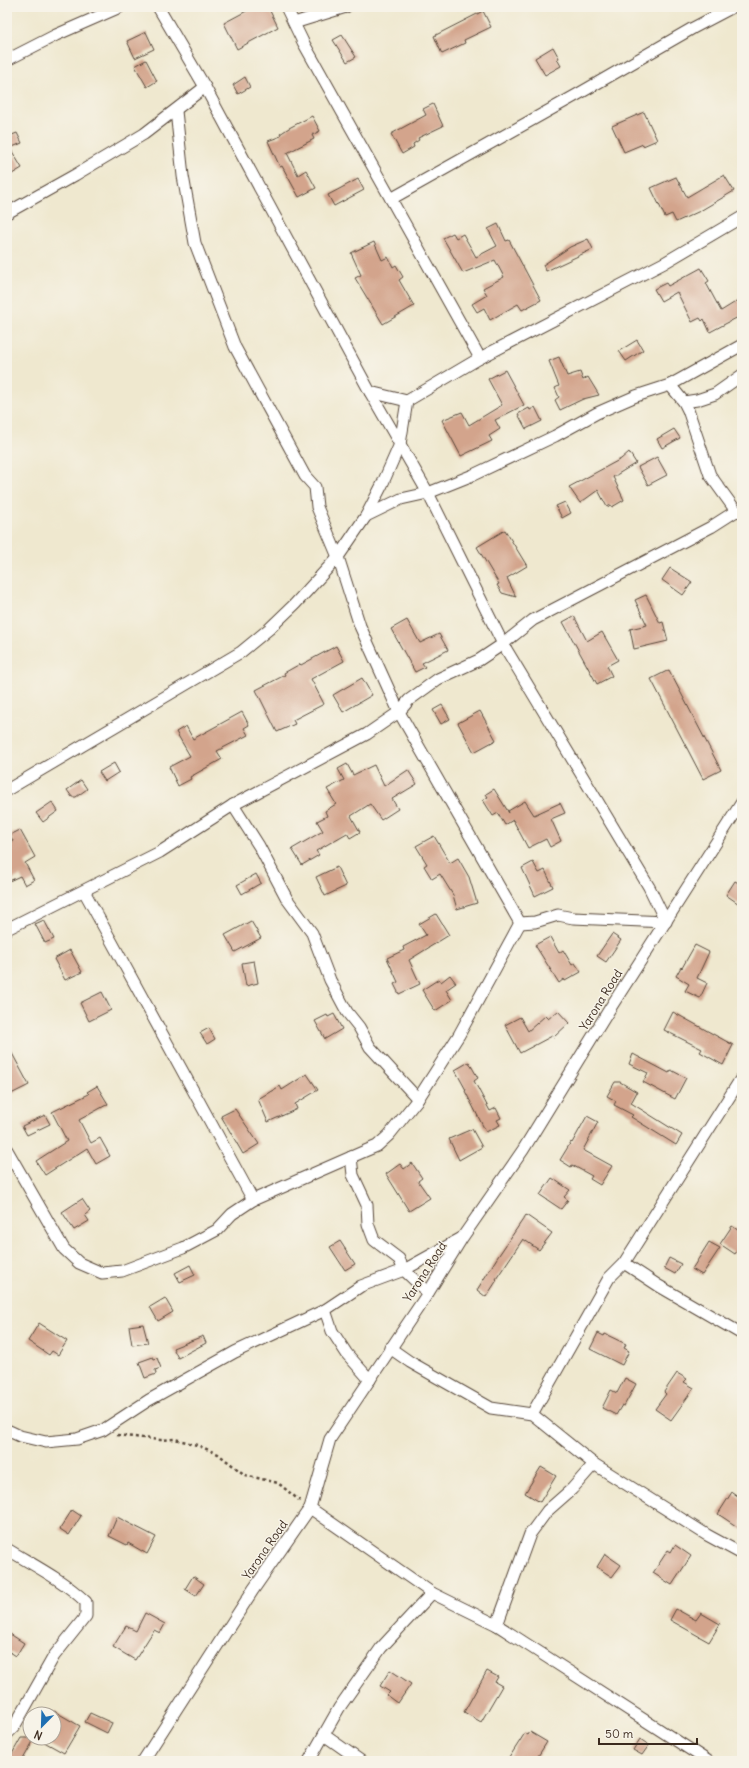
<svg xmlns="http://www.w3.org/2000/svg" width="749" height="1768" viewBox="0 0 749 1768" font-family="Delius,sans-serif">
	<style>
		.building { fill: #d3a48c }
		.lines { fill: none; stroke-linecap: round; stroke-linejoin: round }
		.street-casing { stroke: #564639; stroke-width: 13 }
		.path { stroke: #564639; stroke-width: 2.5; stroke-dasharray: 3 3; stroke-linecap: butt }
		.street { stroke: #fff; stroke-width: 11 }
		.labels { text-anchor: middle; stroke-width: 3; stroke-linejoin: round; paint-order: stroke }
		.street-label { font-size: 12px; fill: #3b2a1e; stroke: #f7f3e8 }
	</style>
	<rect width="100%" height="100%" fill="#f7f3e8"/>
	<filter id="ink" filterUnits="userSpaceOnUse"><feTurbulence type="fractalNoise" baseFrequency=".025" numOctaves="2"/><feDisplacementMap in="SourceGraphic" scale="8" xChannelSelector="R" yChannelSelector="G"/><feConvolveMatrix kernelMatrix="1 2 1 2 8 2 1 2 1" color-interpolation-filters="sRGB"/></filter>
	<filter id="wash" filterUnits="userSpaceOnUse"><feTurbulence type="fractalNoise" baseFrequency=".012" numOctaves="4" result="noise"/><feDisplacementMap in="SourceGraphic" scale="16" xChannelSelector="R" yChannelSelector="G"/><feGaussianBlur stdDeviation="0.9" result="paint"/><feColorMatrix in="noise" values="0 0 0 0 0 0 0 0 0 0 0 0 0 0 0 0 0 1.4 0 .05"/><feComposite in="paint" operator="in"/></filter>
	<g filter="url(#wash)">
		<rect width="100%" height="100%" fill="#efe8cf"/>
		<g id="blocks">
			<!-- building -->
			<g class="building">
				<path d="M254 7H268L278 27 237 49 224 23Z"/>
				<path d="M483 11 491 27 464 40 465 43 442 54 434 36Z"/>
				<path d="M146 32 154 49 135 58 127 41Z"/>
				<path d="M342 35 356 57 347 62 333 40Z"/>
				<path d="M553 47 559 58 557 59 561 66 545 75 535 58Z"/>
				<path d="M146 60 157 81 147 87 135 66Z"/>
				<path d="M245 77 250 87 238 94 233 85Z"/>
				<path d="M433 104 443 126 418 138 419 140 413 144 414 147 402 154 391 134 426 115 423 109Z"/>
				<path d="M644 112 657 140 643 146V144L624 152 612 126Z"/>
				<path d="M312 116 320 131 312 135 314 139 287 153 298 175 306 170 316 188 299 197 282 166 280 167 268 141 281 136 280 134 289 128Z"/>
				<path d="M17 133 22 143 10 148 22 168 7 177V143L9 146 7 137Z"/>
				<path d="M724 175 734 191 700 211 676 222 672 214 665 217 651 188 676 177 687 197Z"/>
				<path d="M358 179 364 190 334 206 328 195Z"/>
				<path d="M498 224 506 241 509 240 541 300 522 310 518 304 490 320 484 308 477 312 472 304 487 295 483 288 504 277 495 260 463 273 443 238 453 233 456 238 463 234 476 257 497 246 488 229Z"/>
				<path d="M588 239 593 249 546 271 543 265 570 247Z"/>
				<path d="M374 242 382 260 388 257 393 267 396 265 403 277 399 280 414 306 383 324 355 278 361 275 351 253Z"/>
				<path d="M701 268 709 281 706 283 721 311 742 298V315L710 332 704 319 702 321 700 318 692 322 677 292 661 301 654 289 666 283 668 286Z"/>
				<path d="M637 340 643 350 626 361 619 351Z"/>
				<path d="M559 357 567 376 580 372 583 380 588 377 599 395 583 399 560 410 555 400 559 397 555 388 559 386 549 361Z"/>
				<path d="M505 370 524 405 495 420 500 429 489 436 492 441 461 456 442 420 462 412 469 425 502 405 488 379Z"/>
				<path d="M535 407 542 421 526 429 518 414 529 408 530 410Z"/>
				<path d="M674 429 680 438 662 448 657 439Z"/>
				<path d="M629 452 636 463 613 477 624 500 612 507 611 505 607 507 598 490 580 503 569 487 621 459Z"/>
				<path d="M657 457 667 475 648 485 638 467Z"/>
				<path d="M565 502 571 513 562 518 556 506Z"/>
				<path d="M505 530 527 566 507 578 516 597 502 593 497 585 499 584 477 547Z"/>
				<path d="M670 568 692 582 683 595 662 580Z"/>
				<path d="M646 595 660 623 663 622 668 641 634 649 630 629 647 625 635 600Z"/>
				<path d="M574 616 587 641 602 632 618 660 607 666 612 676 597 684 563 622Z"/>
				<path d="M407 620 420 643 439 634 448 650 422 663 425 667 415 672 391 629Z"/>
				<path d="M336 646 344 661 311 679 324 704 293 720 295 724 277 732 256 690 285 675 284 673 300 664 301 665Z"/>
				<path d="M669 670 721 770 703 779 651 679Z"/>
				<path d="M362 678 372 695 343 712 333 695Z"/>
				<path d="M442 705 450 719 441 724 433 710Z"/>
				<path d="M480 711 496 740 474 752 458 723Z"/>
				<path d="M242 712 249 725 244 728 248 735 217 751 222 759 190 777 191 779 178 786 169 767 190 756 176 732 186 726 193 739Z"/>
				<path d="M114 763 119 772 105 781 99 772Z"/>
				<path d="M347 764 353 775 374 765 384 786 408 770 417 784 392 799 398 809 381 820 370 804 351 816 360 832 350 838 347 833 316 851 319 855 302 865 292 849 323 831 317 821 327 816 325 811 336 804 327 789 344 780 338 769Z"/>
				<path d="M81 780 87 789 76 797H72L67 790Z"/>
				<path d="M494 789 509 813 508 811 525 801 534 815 560 803 565 813 551 819 561 841 550 847 546 839 528 848 513 820 505 825 498 813 493 816 483 800 488 797 486 794Z"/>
				<path d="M52 802 58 811 43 822 36 813Z"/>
				<path d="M20 830 35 857 25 863 34 880 25 885 20 876 7 882V844L13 841 10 835Z"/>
				<path d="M434 836 450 863 458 858 469 877 477 903 457 909 453 895 440 874 432 879 424 866 427 864 416 846Z"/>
				<path d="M533 862 539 873 545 870 553 887 535 896 522 868Z"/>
				<path d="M337 867 346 886 325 896 316 877Z"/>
				<path d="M256 874 261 883 242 894 237 885Z"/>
				<path d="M735 881 742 885V906L726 895Z"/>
				<path d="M436 914 449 935 409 960 420 984 399 994 394 984 398 982 387 958 404 950 403 947 426 935 419 924Z"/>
				<path d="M44 920 54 939 45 943 35 924Z"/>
				<path d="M251 921 261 938 235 952 225 935Z"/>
				<path d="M612 934 621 940 606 962 597 956Z"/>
				<path d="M550 937 559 953 563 950 572 965 575 963 581 972 565 981 564 979 559 983 535 945Z"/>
				<path d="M695 945 709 952 697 978 707 983 700 998 685 991 689 984 676 976 681 967 682 968Z"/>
				<path d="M70 950 82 972 65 980 54 959Z"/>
				<path d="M254 961 258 983 246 986 242 963Z"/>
				<path d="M450 975 456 983 446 990 452 1000 435 1011 422 990 439 979 441 982Z"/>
				<path d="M102 992 111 1010 89 1021 80 1003Z"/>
				<path d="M558 1011 569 1023 554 1037 552 1036 520 1053 505 1025 520 1017 528 1031 545 1016 548 1019Z"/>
				<path d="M673 1012 733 1045 723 1065 700 1052 702 1049 664 1030Z"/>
				<path d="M334 1014 342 1029 325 1039 315 1021 327 1015 328 1017Z"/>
				<path d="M209 1028 215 1039 207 1044 200 1033Z"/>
				<path d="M7 1044 29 1085 7 1096Z"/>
				<path d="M633 1054 669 1073 671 1070 686 1078 675 1099 643 1082 648 1073 629 1064Z"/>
				<path d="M469 1062 478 1078 474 1081 490 1111 496 1108 501 1118 497 1120 500 1125 486 1132 465 1091 466 1090 455 1070Z"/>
				<path d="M307 1074 318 1090 295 1104 297 1109 268 1122 258 1099 280 1086 282 1090Z"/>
				<path d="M615 1082H620L637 1092 631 1103 682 1135 676 1145 631 1117 633 1115 614 1105 616 1101 607 1096Z"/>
				<path d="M97 1086 108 1104 79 1120 91 1143 100 1138 110 1156 96 1164 87 1148 45 1175 36 1161 67 1141 52 1112 89 1094 87 1092Z"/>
				<path d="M235 1109 259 1144 243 1154 221 1116Z"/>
				<path d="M45 1115 50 1124 27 1135 22 1126Z"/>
				<path d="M587 1116 598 1122 583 1150 612 1166 600 1185 590 1179 592 1176 572 1165 571 1167 560 1160 571 1142 572 1143Z"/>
				<path d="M472 1129 482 1147 459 1160 449 1139Z"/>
				<path d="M412 1163 422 1178 418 1181 430 1198 409 1211 386 1174 400 1164 404 1169Z"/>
				<path d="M552 1178 570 1190 564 1197 568 1200 561 1209 540 1195Z"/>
				<path d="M82 1199 90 1211 85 1215 89 1221 74 1230 62 1212Z"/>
				<path d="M526 1215 552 1233 539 1250 523 1239 496 1279 497 1280 486 1297 477 1290 497 1258Z"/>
				<path d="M732 1226 742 1233V1243L735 1254 720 1244Z"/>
				<path d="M340 1241 355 1264 345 1270 330 1247Z"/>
				<path d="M709 1242 720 1248 702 1275 692 1269Z"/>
				<path d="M669 1258 681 1264 675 1274 664 1268Z"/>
				<path d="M190 1265 195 1275 180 1282 175 1273Z"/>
				<path d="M165 1298 173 1312 158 1321 150 1307Z"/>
				<path d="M39 1323 67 1341 58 1355 52 1351 49 1355 28 1341Z"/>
				<path d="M143 1324 148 1343 132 1345 129 1326Z"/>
				<path d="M598 1333 604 1336 605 1334 626 1344 624 1348 629 1351 622 1365 590 1349Z"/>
				<path d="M203 1336 206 1343 178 1358 173 1348Z"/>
				<path d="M153 1357 154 1359 157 1358 161 1368 155 1370 156 1374 145 1378 139 1362Z"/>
				<path d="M677 1373 687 1379 684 1382 694 1388 671 1420 655 1409 666 1394 664 1392Z"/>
				<path d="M625 1378 636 1384 624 1406 622 1405 616 1415 602 1408 611 1390 617 1393Z"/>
				<path d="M541 1467 556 1476 540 1502 525 1493Z"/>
				<path d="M732 1492 742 1499V1530L718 1514Z"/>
				<path d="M72 1510 81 1516 69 1535 60 1529Z"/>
				<path d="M117 1517 156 1537 147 1554 128 1543 127 1545 109 1536Z"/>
				<path d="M675 1545 691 1556 672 1585 653 1573 668 1550 671 1552Z"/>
				<path d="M605 1554 621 1565 612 1577 597 1567Z"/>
				<path d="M193 1576 204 1584 196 1596 185 1589Z"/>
				<path d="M676 1609 696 1620 701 1613 720 1624 709 1642 670 1620Z"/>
				<path d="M145 1613 165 1624 160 1633 154 1630 135 1660 113 1647 126 1626 136 1631Z"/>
				<path d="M7 1632 24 1643 16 1656 7 1650Z"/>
				<path d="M390 1670 411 1684 398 1703 387 1695 390 1692 380 1686Z"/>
				<path d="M487 1671 498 1677 495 1682 502 1686 481 1722 464 1712Z"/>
				<path d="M54 1711 80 1726 64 1753 37 1738H54Z"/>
				<path d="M90 1713 112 1723 107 1733 85 1722Z"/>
				<path d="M530 1732 547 1742 535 1761H507L525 1733 528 1735Z"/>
				<path d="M21 1738H35L22 1761H8Z"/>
				<path d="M640 1739 649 1745 642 1755 633 1750Z"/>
			</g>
		</g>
	</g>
	<g filter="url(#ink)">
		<use href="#blocks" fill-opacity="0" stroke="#564639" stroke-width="1"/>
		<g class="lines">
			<!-- street casing -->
			<g class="street-casing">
				<g id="street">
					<path d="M158 7 205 87 370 392 428 493 503 644 649 887 666 922 573 918 558 915 535 922 520 923"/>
					<path d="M286 7 303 42 480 358"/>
					<path d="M294 23 346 7"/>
					<path d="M7 60 56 35 120 7"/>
					<path d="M176 111 183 176 195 243 235 347 305 476 315 487 317 507 338 557 360 626 399 712 520 923"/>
					<path d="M391 199 580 93 693 28 733 7"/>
					<path d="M7 213 75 175 144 134 205 87"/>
					<path d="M670 385 684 402 688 410 710 475 736 511 742 512"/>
					<path d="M370 392 407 401 480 358 664 263 742 217"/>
					<path d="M684 402 697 400 715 394 742 375"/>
					<path d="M366 516 401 499 428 493 473 475 555 436 597 413 636 396 670 385 742 345"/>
					<path d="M7 790 241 652 269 629 295 604 338 557 366 516 382 485 400 444 407 401"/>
					<path d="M233 805 259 846 287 899 312 933 330 980 347 1012 359 1027 370 1047 418 1099"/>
					<path d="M84 891 253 1200"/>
					<path d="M7 929 160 852 233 805 367 734 399 712 409 700 438 679 479 660 503 644 533 620 711 527 736 511"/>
					<path d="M7 1150 64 1249 79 1263 102 1273 122 1271 183 1248 217 1230 232 1214 253 1200 365 1151 377 1146 389 1135 418 1099 459 1035 520 923"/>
					<path d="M351 1157 353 1175 367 1205 368 1224 374 1240 399 1259 404 1270 428 1293"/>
					<path d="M624 1263 659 1286 742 1334"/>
					<path d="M325 1310 332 1331 347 1354 370 1380"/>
					<path d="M390 1348 410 1362 491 1408 532 1414 594 1464 707 1535 742 1554"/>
					<path d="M532 1414 609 1278 624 1263 742 1077"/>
					<path d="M7 1430 20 1436 46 1442 77 1439 103 1430 149 1400 235 1352 325 1310 361 1286 404 1270 460 1239"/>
					<path d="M310 1508 432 1593 497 1625 708 1761"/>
					<path d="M7 1549C35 1566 63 1580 86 1602V1616L54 1656 14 1727 7 1734"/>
					<path d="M497 1625 530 1534 547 1511 572 1489 594 1464"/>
					<path d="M324 1735 361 1761"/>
					<path d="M143 1761 253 1590 310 1508 330 1439 428 1293 462 1238 523 1150 609 1010 742 802"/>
					<path d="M309 1761 339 1708 381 1648 432 1593"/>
				</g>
			</g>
			<!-- path -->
			<path class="path" d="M117 1435 160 1440 175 1439 197 1445 218 1454 245 1475 278 1483 300 1501"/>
			<!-- street -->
			<use href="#street" class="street"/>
		</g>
	</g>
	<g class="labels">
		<!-- street labels -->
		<g class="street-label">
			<text transform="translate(601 1000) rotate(-58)" y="4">Yarona Road</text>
			<text transform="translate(425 1272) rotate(-57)" y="4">Yarona Road</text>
			<text transform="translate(265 1550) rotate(-55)" y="4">Yarona Road</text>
		</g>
	</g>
	<!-- margin -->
	<rect width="749" height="1768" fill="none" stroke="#f7f3e8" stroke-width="24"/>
	<!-- north arrow -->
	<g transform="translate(42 1726) rotate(203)"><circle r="19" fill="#f7f3e8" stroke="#aca397"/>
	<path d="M0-3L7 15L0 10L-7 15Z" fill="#1f6fb2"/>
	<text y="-6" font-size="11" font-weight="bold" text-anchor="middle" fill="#3b2a1e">N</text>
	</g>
	<!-- scale -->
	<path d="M599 1738v6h98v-6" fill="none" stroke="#3b2a1e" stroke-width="2"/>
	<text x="605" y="1738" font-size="12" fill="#3b2a1e" stroke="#f7f3e8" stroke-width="3" paint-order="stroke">50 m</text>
</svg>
